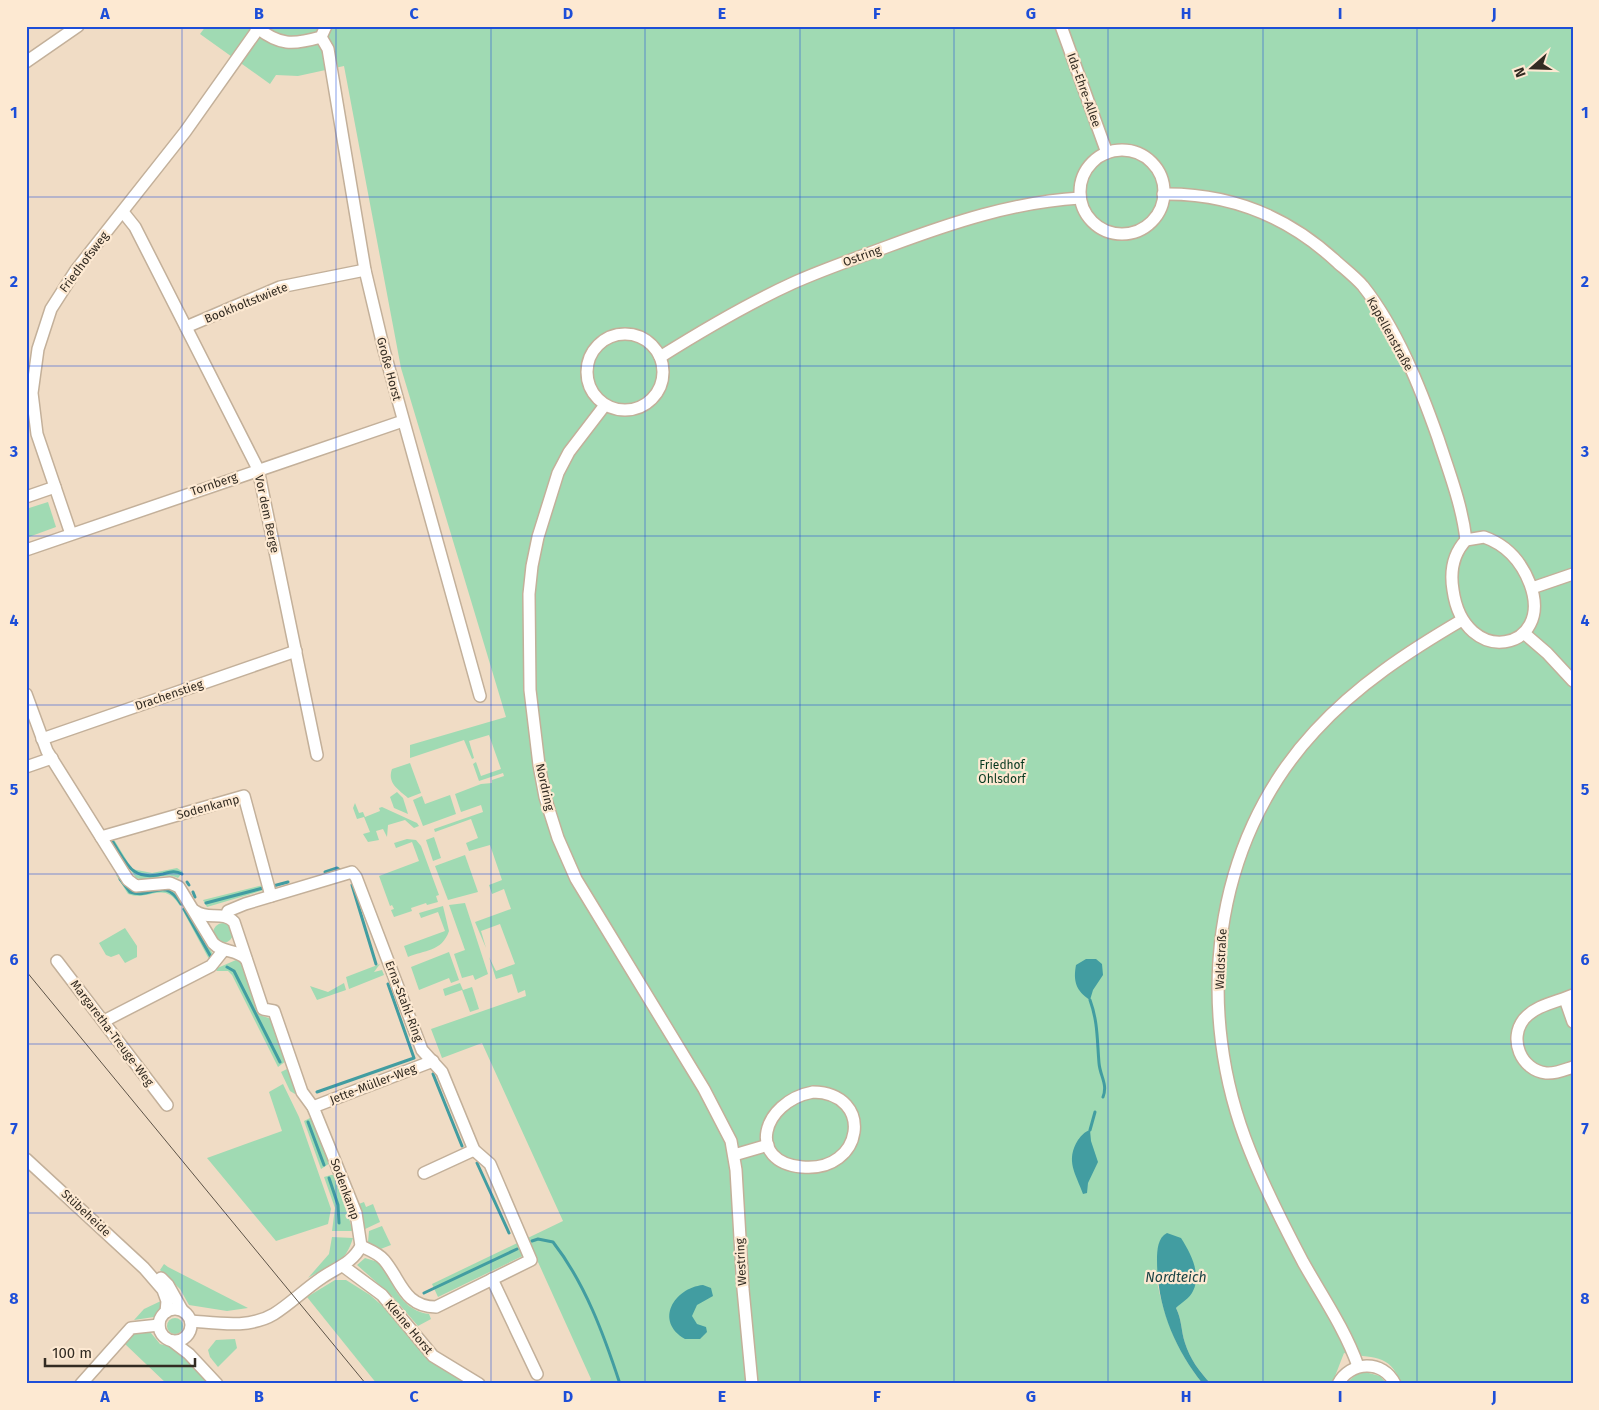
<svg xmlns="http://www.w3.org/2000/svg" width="1599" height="1410" viewBox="0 0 1599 1410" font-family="'Fira Sans',sans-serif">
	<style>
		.green { fill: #a0dab3 }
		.water { fill: #429da1 }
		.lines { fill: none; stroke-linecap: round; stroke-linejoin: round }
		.stream { stroke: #429da1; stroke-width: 3 }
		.minor-casing { stroke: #c3b09a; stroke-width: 14 }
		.minor { stroke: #fff; stroke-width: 11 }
		.tram { stroke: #5d5347; stroke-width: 1 }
		.grid { fill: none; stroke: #1d4ed8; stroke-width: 1; stroke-opacity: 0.55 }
		.labels { text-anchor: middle; stroke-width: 4.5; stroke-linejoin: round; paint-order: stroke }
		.street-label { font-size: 12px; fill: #322b22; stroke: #fde9d2 }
		.park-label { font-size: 12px; fill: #06381e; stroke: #fde9d2 }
		.water-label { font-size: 14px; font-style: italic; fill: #1a4345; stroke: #fde9d2 }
		.neatline { fill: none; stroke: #1d4ed8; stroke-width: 2 }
		.grid-label { font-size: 16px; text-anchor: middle; font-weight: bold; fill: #1d4ed8 }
	</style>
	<rect width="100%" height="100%" fill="#f0dcc5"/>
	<!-- green -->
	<g class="green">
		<path d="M206 26H1573V1384H1401C1390 1352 1371 1359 1344 1353L1332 1384H1211C1199 1371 1190 1359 1185 1343 1181 1331 1182 1320 1176 1308L1196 1281 1195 1267 1157 1282C1165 1320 1178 1353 1203 1384H588L591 1379 533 1251 438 1297 432 1284 563 1221 482 1043 442 1058 431 1029 526 996 525 990 518 993 512 974 496 979 489 957 496 971 515 964 500 924 481 931 486 948 475 922 511 909 504 889 492 894 489 885 502 880 490 845 469 851 466 843 478 838 471 819 435 832 434 829 483 812 481 805 461 812 455 794 481 784 492 783V780L504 776 503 773 479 781 473 764 476 762 481 776 501 769 489 735 469 741 474 758 472 759 464 740 410 758V745L506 717 401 368 344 66 298 76 276 75 270 84 200 34Z"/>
		<path d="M48 502 56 527 26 538V509Z"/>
		<path d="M410 763 421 793 408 798C398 789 387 783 392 769Z"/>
		<path d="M397 792 403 798 408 814 394 808 390 797Z"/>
		<path d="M450 795 456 814 423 826 413 800 422 796 425 804Z"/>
		<path d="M355 803 359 813 363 812 365 817 380 811 379 808 382 807 417 823 419 826 414 828 405 820 388 825 387 837 383 829 376 831 379 840 368 842 363 834 370 832 364 817 357 819 353 808Z"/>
		<path d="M434 837 441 858 433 861 426 840Z"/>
		<path d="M113 838 132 869 152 873 177 868 183 872 178 878C164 871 151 883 136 878L112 842Z"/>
		<path d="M407 839 416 840 421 846 439 895 436 896 438 902 427 905 426 903 411 908 412 911 394 917 391 910 394 909 392 905 390 906 379 876 419 861 412 842 396 848 394 843Z"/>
		<path d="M465 855 478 892 448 900 435 866Z"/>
		<path d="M116 875H121L127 886H164L175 890 184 904 180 906C164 879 149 902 128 894Z"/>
		<path d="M263 885 264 890 207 907 203 900Z"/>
		<path d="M465 903 488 974 475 980 473 975 462 978 454 954 465 950 449 905Z"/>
		<path d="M443 906 449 931C442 952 424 950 408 957L404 946 445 931 438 912 421 918 419 913Z"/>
		<path d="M186 907 214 956 210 961 182 909Z"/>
		<circle cx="223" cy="933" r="10"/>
		<path d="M125 928 137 946V957L125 963 119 954 111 957 106 955 99 943Z"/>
		<path d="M449 952 459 980 451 983 449 978 419 990 411 967Z"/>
		<path d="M236 960 243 963 259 1015 272 1019 286 1061 278 1067 232 975 228 971H217L215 969Z"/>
		<path d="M380 964 374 972 382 970 384 975 349 989 346 977Z"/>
		<path d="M344 983 346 990 317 1000 310 986 328 992Z"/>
		<path d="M460 983 463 990 472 987 479 1009 470 1012 462 990 445 996 443 989Z"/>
		<path d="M287 1069H289L299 1092 295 1094 290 1091 281 1072Z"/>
		<path d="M283 1084 299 1117 331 1209 328 1224 276 1241 207 1158 282 1131 269 1092Z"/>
		<path d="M310 1118 313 1119 330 1163 321 1169 304 1121Z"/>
		<path d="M331 1175H335L353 1231H332L335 1208 324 1177Z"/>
		<path d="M364 1202 366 1207 373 1204 380 1222 363 1230 356 1205Z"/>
		<path d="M382 1226 391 1245 378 1250 368 1242 369 1231Z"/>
		<path d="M332 1237 353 1238C344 1267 331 1264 308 1278L329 1254Z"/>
		<path d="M365 1258 378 1262 380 1260C393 1284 400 1310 429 1314L431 1319 418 1326 392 1296 357 1265Z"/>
		<path d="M164 1264 168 1267 248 1308 227 1311 189 1305 180 1289 160 1270Z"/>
		<path d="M335 1280H346L370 1295 472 1384H377L307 1297Z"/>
		<path d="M163 1300V1309L154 1317 134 1320 144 1309Z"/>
		<circle cx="175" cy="1326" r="8"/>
		<path d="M136 1332 151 1333 160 1344 175 1348 211 1384H167L125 1344Z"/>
		<path d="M216 1340 235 1339 237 1348 218 1367 210 1357 208 1350Z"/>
		<path d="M1365 1372 1380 1376 1387 1384H1345L1357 1374Z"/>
	</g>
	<!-- water -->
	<g class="water">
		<path d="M1086 959H1096L1102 964 1103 975 1093 990 1090 1000C1076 991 1073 981 1076 965Z"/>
		<path d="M1090 1130 1091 1141 1098 1162 1088 1183 1087 1193 1083 1194C1076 1174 1065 1161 1078 1140 1082 1135 1084 1132 1090 1130Z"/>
		<path d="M1167 1233 1181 1238C1190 1252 1202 1274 1193 1291 1190 1298 1181 1303 1176 1308 1182 1320 1181 1331 1185 1343 1190 1359 1199 1371 1211 1384H1203C1174 1348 1157 1306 1157 1260 1157 1250 1158 1237 1167 1233Z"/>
		<path d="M703 1285 711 1288 713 1296 697 1305 692 1316 697 1324 706 1327 707 1332 700 1339H685C654 1321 674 1288 703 1285Z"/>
	</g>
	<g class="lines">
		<!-- stream -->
		<g class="stream">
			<path d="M113 842C128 866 132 881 163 874 170 872 175 870 182 874"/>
			<path d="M325 872 337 868 340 870"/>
			<path d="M120 879 130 892C153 900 163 875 181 904"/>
			<path d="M187 882 189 885"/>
			<path d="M352 885 376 964"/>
			<path d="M273 886 288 882"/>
			<path d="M193 892 195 897"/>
			<path d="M206 903 263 888"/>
			<path d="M184 909 211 957"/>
			<path d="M227 967 234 971 280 1062"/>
			<path d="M1090 1000C1098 1022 1097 1040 1099 1063 1100 1076 1108 1084 1103 1097"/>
			<path d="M433 1074 462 1146"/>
			<path d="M317 1092 414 1058 388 984"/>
			<path d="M308 1122 324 1165"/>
			<path d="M1090 1130 1095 1112"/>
			<path d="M477 1163 509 1233"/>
			<path d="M329 1178 338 1205 339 1223"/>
			<path d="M532 1241 538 1239 553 1242C585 1283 604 1335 620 1384"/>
			<path d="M424 1293 517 1249"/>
		</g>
		<!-- minor casing -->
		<g class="minor-casing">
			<g id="minor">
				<path d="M255 26C279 46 293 45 321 37L326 26"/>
				<path d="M1061 26 1107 153"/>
				<path d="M321 37 328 49 365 270 384 350 480 696"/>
				<path d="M26 62 78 26"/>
				<circle cx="1122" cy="192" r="42"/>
				<path d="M1163 194C1230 193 1289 217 1338 263 1346 270 1356 278 1363 286 1397 329 1420 387 1438 438 1449 472 1462 505 1466 540"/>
				<path d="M123 212 135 227 258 469 317 755"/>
				<path d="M186 327 280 287 365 270"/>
				<circle cx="625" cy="372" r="38"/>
				<path d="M660 357C703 330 747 304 793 283 824 269 857 258 889 246 951 223 1013 202 1080 198"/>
				<path d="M605 405 569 452 558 473 538 537 532 566 529 594 530 690 539 765 545 797 558 838 576 879 704 1089 731 1141 736 1170 743 1289 752 1384"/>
				<path d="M26 497 55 487"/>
				<path d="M71 534 37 434 32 393 38 349 51 309 76 270 185 132 258 29"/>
				<path d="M1484 537C1507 545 1522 563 1530 584 1555 651 1464 669 1453 590 1450 572 1453 554 1466 540Z"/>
				<path d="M26 550 403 421"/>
				<path d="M1532 588 1573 574"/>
				<path d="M1525 634 1547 653 1573 681"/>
				<path d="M26 694 47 751 128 880 136 886 170 883 179 887 213 943C222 953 237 949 246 959"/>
				<path d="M42 739 296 651"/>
				<path d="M26 767 52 758"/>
				<path d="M101 837 244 796 271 896"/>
				<path d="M226 916 228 911 245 904 352 872 356 877 422 1050 442 1072 474 1150 490 1164 531 1260 436 1307C404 1307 401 1280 384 1260 378 1253 369 1250 361 1246"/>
				<path d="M57 961 167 1105"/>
				<path d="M1573 995C1557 1002 1536 1005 1524 1019 1508 1039 1521 1070 1546 1073 1555 1074 1564 1070 1573 1067"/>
				<path d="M1565 999 1573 1022"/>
				<path d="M104 1021 211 966 223 951"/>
				<path d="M813 1092C875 1093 864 1173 802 1167 746 1162 761 1102 813 1092Z"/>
				<path d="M313 1107 433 1061"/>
				<path d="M734 1155 768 1145"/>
				<path d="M26 1159 144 1268 163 1290 167 1301 166 1312"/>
				<path d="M424 1173 474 1150"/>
				<path d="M343 1266 382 1295 433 1356 479 1384"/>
				<path d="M161 1278 168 1285 182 1310"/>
				<path d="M492 1279 537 1374"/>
				<circle cx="175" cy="1325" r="16"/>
				<path d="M191 1321C218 1323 249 1329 274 1314 290 1304 304 1290 320 1279 335 1268 352 1264 361 1246L356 1213 313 1107 302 1092 274 1011 263 1009 234 922C223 910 207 921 195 911"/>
				<path d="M172 1341 189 1354 217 1384"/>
				<path d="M1358 1366C1345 1329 1322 1296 1303 1262 1284 1226 1265 1189 1250 1151 1193 1011 1211 843 1315 731 1357 685 1409 651 1462 620"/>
				<path d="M81 1384 131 1328 159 1325"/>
				<path d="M1338 1384C1350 1361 1383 1359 1395 1384"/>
			</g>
		</g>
		<!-- minor -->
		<use href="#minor" class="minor"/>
		<!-- tram -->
		<path class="tram" d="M26 971 366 1384"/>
	</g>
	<!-- grid -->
	<path class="grid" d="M182 26V1384M336 26V1384M491 26V1384M645 26V1384M800 26V1384M954 26V1384M1108 26V1384M1263 26V1384M1417 26V1384M26 197H1573M26 366H1573M26 536H1573M26 705H1573M26 874H1573M26 1044H1573M26 1213H1573"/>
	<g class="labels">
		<!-- street labels -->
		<g class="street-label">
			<text transform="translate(1084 90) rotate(70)" y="4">Ida-Ehre-Allee</text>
			<text transform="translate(862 256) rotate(-20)" y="4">Ostring</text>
			<text transform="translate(84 262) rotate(-53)" y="4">Friedhofsweg</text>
			<text transform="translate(246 303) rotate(-22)" y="4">Bookholtstwiete</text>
			<text transform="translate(1390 334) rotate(61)" y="4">Kapellenstraße</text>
			<text transform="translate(389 369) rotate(75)" y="4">Große Horst</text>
			<text transform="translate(214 484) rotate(-19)" y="4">Tornberg</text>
			<text transform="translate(267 514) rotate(78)" y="4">Vor dem Berge</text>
			<text transform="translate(169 695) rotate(-19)" y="4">Drachenstieg</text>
			<text transform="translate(545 787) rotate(77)" y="4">Nordring</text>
			<text transform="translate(208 807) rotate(-15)" y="4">Sodenkamp</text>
			<text transform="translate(1221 959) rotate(-87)" y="4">Waldstraße</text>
			<text transform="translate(404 1001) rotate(69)" y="4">Erna-Stahl-Ring</text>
			<text transform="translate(112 1033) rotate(53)" y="4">Margaretha-Treuge-Weg</text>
			<text transform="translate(373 1084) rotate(-21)" y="4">Jette-Müller-Weg</text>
			<text transform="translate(345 1189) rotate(70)" y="4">Sodenkamp</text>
			<text transform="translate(86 1213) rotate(43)" y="4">Stübeheide</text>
			<text transform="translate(741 1262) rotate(-93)" y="4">Westring</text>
			<text transform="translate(409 1327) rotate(50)" y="4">Kleine Horst</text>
		</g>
		<!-- park labels -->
		<g class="park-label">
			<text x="1002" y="769">Friedhof<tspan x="1002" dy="14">Ohlsdorf</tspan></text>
		</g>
		<!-- water labels -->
		<g class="water-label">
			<text x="1176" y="1282">Nordteich</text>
		</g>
	</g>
	<!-- border -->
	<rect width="1599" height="1410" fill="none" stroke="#fde9d2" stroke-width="55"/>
	<!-- north arrow -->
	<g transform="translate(1532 68) rotate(250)" stroke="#fde9d2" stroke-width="4" paint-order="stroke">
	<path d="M0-4L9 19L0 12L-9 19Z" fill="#322b22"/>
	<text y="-8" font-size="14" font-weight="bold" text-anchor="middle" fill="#322b22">N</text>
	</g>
	<!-- scale -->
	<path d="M45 1358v8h150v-8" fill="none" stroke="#322b22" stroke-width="2.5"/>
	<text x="52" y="1358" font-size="15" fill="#322b22" stroke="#fde9d2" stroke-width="4" paint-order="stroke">100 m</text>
	<rect x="28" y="28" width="1544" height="1354" class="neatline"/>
	<g class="grid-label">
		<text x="105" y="19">A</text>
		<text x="259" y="19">B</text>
		<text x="414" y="19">C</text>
		<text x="568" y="19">D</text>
		<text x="722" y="19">E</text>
		<text x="877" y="19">F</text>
		<text x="1031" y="19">G</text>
		<text x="1186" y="19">H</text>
		<text x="1340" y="19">I</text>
		<text x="1494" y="19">J</text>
		<text x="14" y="118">1</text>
		<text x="1585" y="118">1</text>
		<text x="14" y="287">2</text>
		<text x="1585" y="287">2</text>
		<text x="14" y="457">3</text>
		<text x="1585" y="457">3</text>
		<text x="14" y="626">4</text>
		<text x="1585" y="626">4</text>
		<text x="14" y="795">5</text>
		<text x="1585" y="795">5</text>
		<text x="14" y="965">6</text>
		<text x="1585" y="965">6</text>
		<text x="14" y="1134">7</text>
		<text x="1585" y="1134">7</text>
		<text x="14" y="1304">8</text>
		<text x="1585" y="1304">8</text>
		<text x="105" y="1402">A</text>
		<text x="259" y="1402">B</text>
		<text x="414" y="1402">C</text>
		<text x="568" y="1402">D</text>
		<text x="722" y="1402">E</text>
		<text x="877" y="1402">F</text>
		<text x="1031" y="1402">G</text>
		<text x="1186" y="1402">H</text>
		<text x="1340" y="1402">I</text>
		<text x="1494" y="1402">J</text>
	</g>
</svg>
